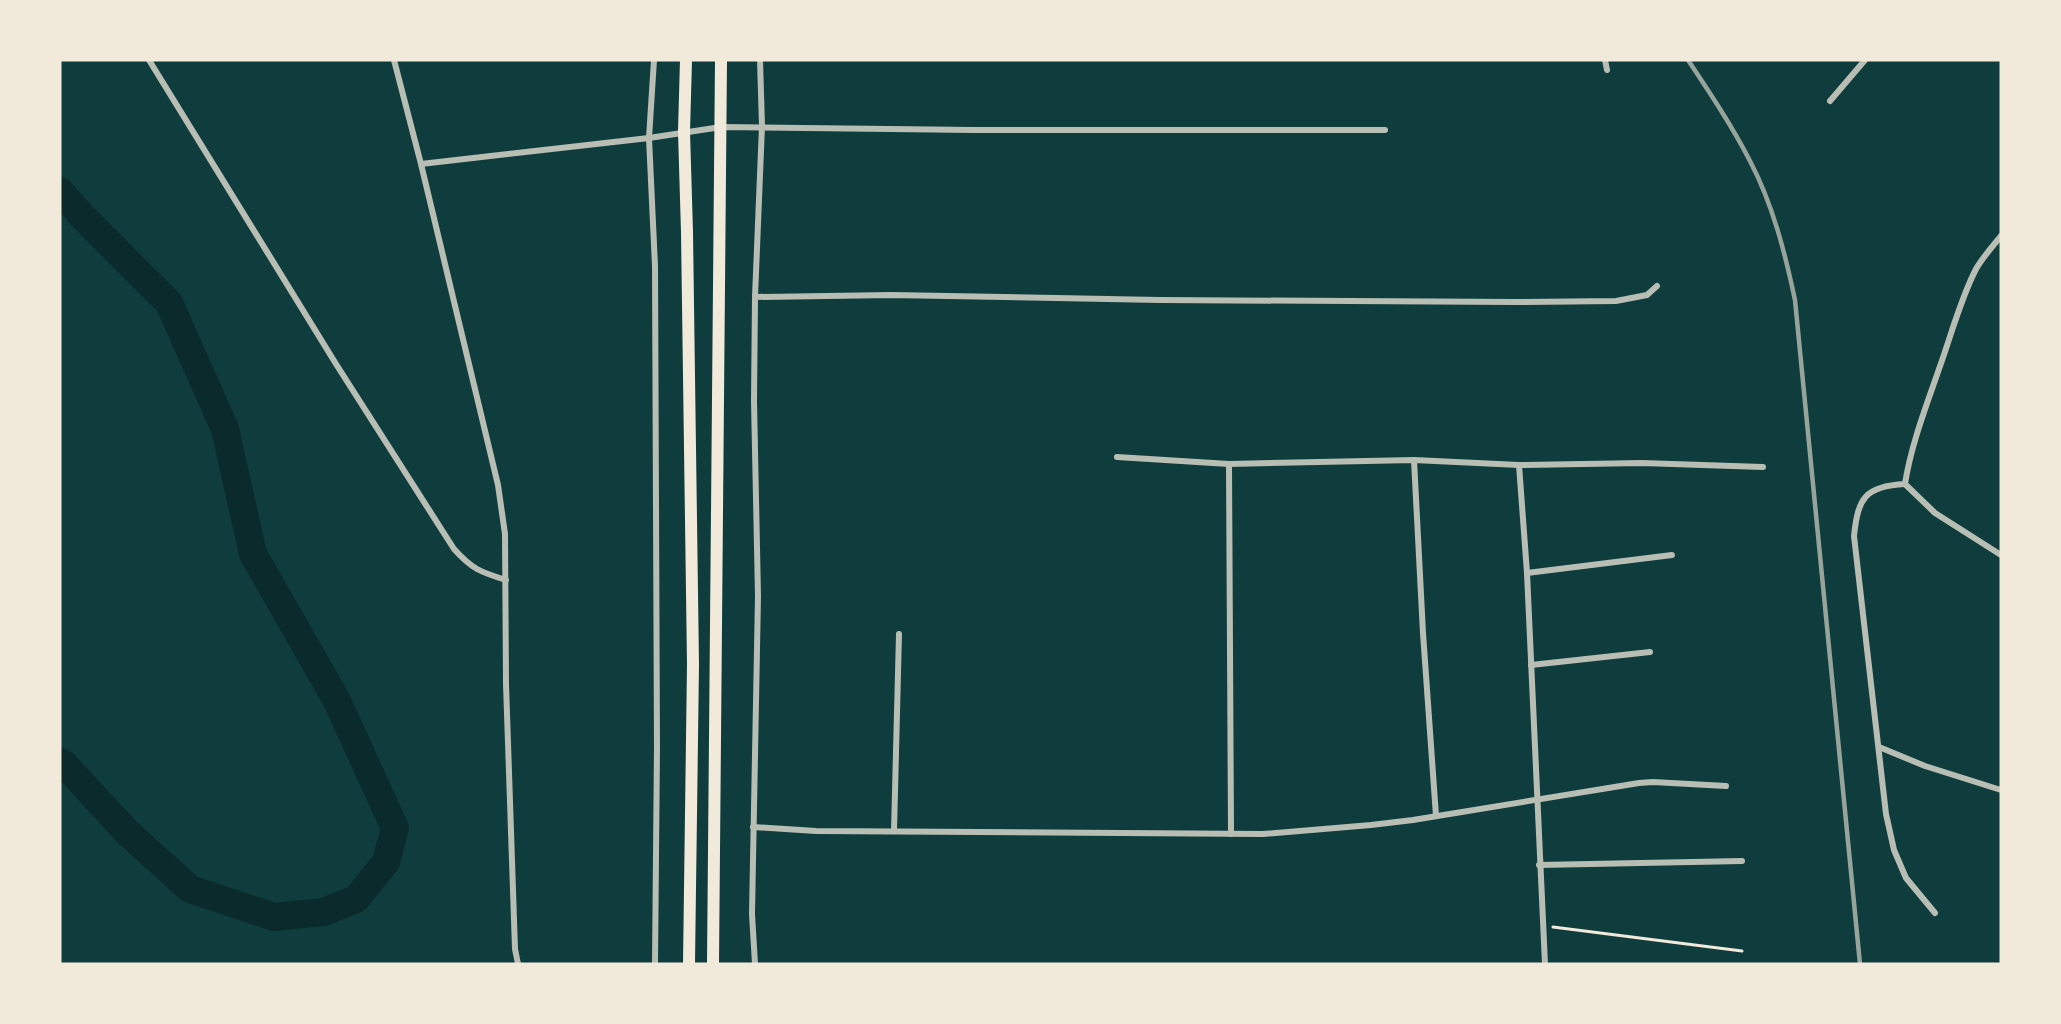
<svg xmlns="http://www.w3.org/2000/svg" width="2061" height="1024" viewBox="0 0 2061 1024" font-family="'Space Grotesk',sans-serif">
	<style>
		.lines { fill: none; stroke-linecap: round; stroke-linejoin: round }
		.river { stroke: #0a2a2b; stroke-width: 28 }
		.path { stroke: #f1e9da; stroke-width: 3 }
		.minor { stroke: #b8beb3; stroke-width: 6 }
		.secondary { stroke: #f1e9da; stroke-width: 12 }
		.rail { stroke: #97a49c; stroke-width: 4.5 }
	</style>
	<rect width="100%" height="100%" fill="#0f3d3e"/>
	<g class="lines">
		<!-- river -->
		<path class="river" d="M60 191 84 218 169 303 225 429 253 554 336 699 395 828 386 862 356 899 324 912 274 917 190 889 127 832 64 764 60 762"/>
		<!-- path -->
		<path class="path" d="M1553 927 1742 951"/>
		<!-- minor -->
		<g class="minor">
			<path d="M149 60 336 364 454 549C472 569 480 572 506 580"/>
			<path d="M394 60 421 164 498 485 505 534 506 684 515 949 518 964"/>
			<path d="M654 60 649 138 655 266 657 747 655 964"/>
			<path d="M1605 60 1607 70"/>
			<path d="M1830 101 1865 60"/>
			<path d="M421 164 649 138 721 127 974 130H1385"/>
			<path d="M2001 236C1992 247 1983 257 1976 269 1960 300 1951 336 1939 369 1926 407 1911 445 1905 484L1935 513 2001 555"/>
			<path d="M755 297 891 295 1160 300 1514 302 1616 301 1647 295 1657 286"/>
			<path d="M1117 457 1229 464 1414 460 1519 465 1642 463 1763 467"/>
			<path d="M1414 460 1423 633 1436 816"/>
			<path d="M1229 464 1231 834"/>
			<path d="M1519 465 1527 573 1545 964"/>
			<path d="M1905 484C1865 486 1858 498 1854 536L1886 814 1894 850 1906 878 1935 913"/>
			<path d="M1527 573 1672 555"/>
			<path d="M1531 665 1650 652"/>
			<path d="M1879 747 1925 766 2001 790"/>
			<path d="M753 827 816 831 1263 834 1371 825 1413 820 1639 783 1653 782 1726 786"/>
			<path d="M894 831 899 634"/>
			<path d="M1539 865 1742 861"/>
			<path d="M755 964 752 914 758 596 754 401 755 297 762 126 760 60"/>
		</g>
		<!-- secondary -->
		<g class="secondary">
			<path d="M686 60 684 132 687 232 693 664 689 964"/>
			<path d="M713 964 721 60"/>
		</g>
		<!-- rail -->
		<path class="rail" d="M1688 60C1710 93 1732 126 1750 161 1773 205 1785 253 1795 300L1860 964"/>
	</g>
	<!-- border -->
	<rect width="2061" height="1024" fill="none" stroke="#f1e9da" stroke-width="123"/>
</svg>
